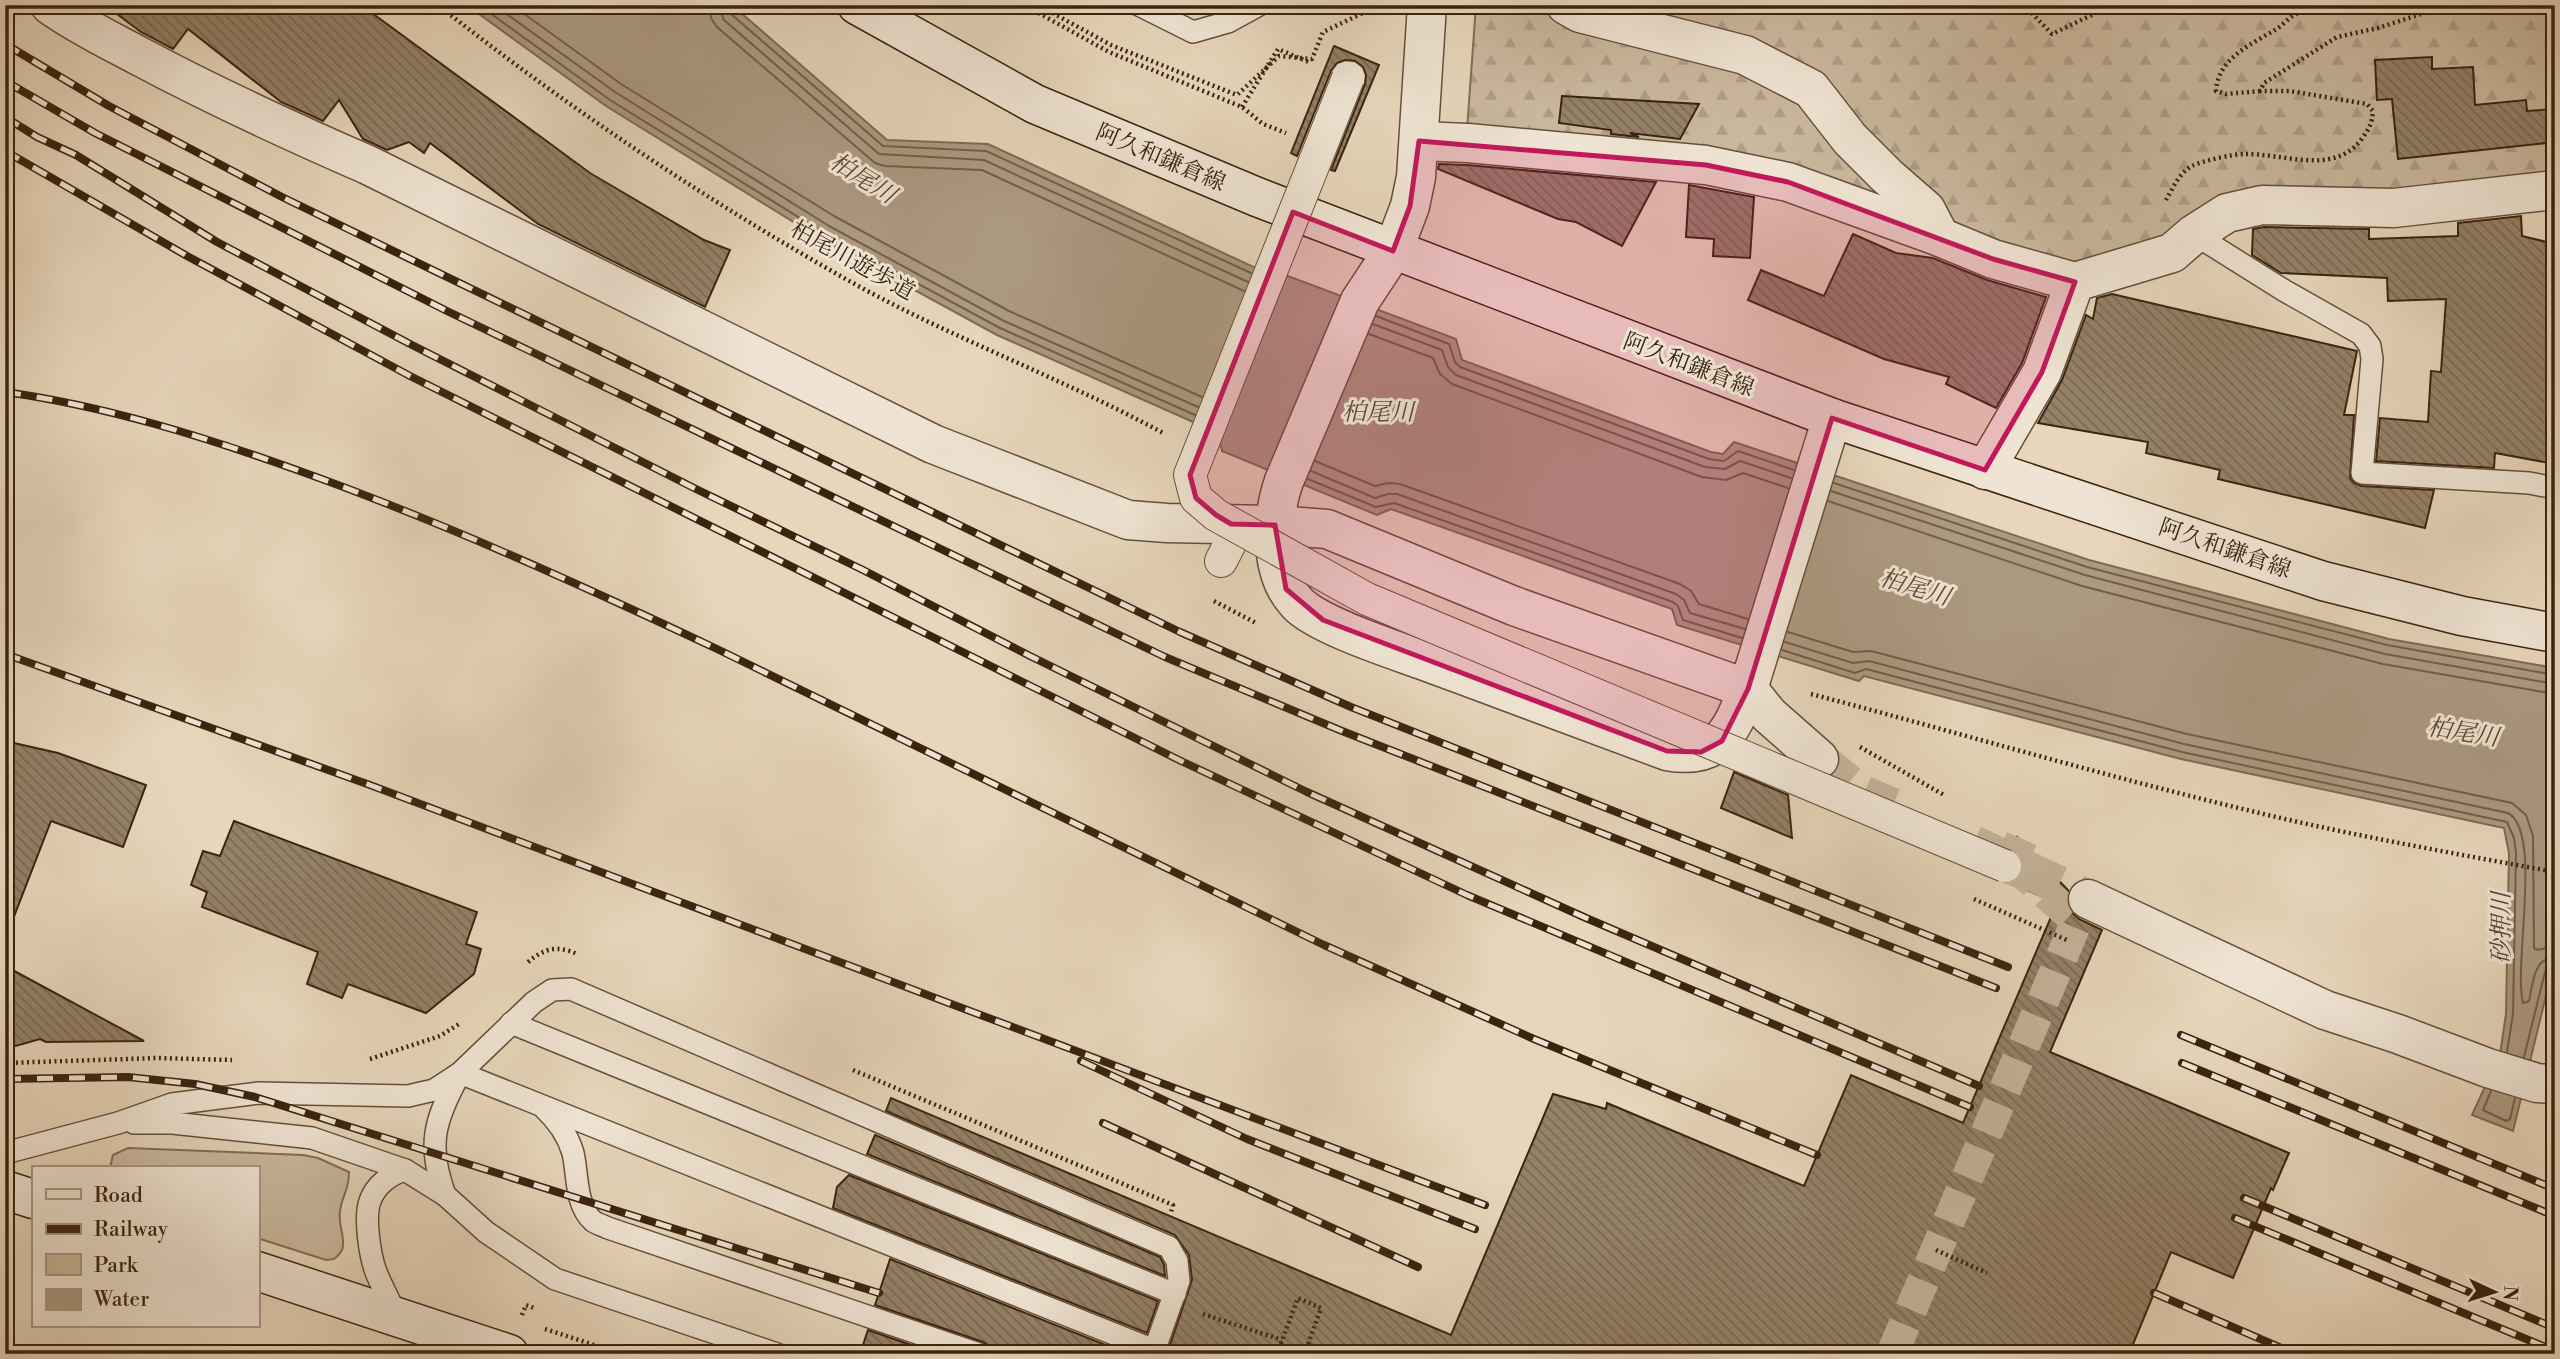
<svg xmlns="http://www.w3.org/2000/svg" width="2560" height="1359" viewBox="0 0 2560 1359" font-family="'Libre Bodoni','Noto Serif JP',serif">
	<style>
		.green { fill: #cab89e; stroke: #826e56; stroke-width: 2 }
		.forest { fill: url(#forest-firs); stroke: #826e56; stroke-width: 2 }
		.water { fill: #ac9981; stroke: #7e6a53; stroke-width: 2 }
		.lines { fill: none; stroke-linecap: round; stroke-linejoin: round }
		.shore { stroke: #735e48; stroke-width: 2 }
		.building { fill: url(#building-back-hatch); stroke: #3a240f; stroke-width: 2 }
		.pedestrian-tunnel { stroke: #c4b299; stroke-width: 32; stroke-dasharray: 32 16; stroke-linecap: butt }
		.minor-tunnel { stroke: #c4b299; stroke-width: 38; stroke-dasharray: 38 19; stroke-linecap: butt }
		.service-casing { stroke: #65503a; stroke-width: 24 }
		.pedestrian-casing { stroke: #65503a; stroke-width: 34 }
		.minor-casing { stroke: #65503a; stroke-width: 41 }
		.tertiary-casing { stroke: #65503a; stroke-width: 41 }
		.secondary-casing { stroke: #3a240f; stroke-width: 41 }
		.path { stroke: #3a240f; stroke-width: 4.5; stroke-dasharray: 2 3.5; stroke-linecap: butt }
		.service { stroke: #efe4d3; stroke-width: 21 }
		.pedestrian { stroke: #efe4d3; stroke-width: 32 }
		.minor { stroke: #efe4d3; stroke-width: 38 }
		.tertiary { stroke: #efe4d3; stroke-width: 38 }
		.secondary { stroke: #efe4d3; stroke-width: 38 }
		.rail-casing { stroke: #3a240f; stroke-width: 8 }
		.rail { stroke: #efe4d3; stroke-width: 5; stroke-dasharray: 16; stroke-linecap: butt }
		.pedestrian-bridge-casing { stroke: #65503a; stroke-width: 34; stroke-linecap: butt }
		.path-bridge { stroke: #3a240f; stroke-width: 4.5; stroke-dasharray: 2 3.5; stroke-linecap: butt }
		.pedestrian-bridge { stroke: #efe4d3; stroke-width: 32 }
		.marked { fill: #c2185b; fill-opacity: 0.2; stroke: #c2185b; stroke-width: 5; stroke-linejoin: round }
		.labels { text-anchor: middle; stroke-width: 6; stroke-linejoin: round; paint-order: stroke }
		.street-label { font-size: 23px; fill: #3a240f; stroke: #efe4d3 }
		.water-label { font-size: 24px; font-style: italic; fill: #5c4731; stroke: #efe4d3 }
	</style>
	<defs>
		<pattern id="forest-firs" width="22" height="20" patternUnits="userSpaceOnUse" patternTransform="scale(1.75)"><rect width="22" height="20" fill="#cab89e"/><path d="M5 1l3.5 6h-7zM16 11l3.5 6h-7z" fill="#ae9e87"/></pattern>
		<pattern id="building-back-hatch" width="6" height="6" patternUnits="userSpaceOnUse" patternTransform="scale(1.75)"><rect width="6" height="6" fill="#948168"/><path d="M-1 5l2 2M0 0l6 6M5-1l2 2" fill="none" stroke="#7a6954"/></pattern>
	</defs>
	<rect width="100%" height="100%" fill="#e7d6bb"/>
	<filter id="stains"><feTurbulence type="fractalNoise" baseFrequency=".00286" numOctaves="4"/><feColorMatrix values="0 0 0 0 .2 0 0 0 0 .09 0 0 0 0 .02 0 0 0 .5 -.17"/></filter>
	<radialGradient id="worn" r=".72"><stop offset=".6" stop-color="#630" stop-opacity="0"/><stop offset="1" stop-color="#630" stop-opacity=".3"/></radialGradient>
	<!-- green -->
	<path class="green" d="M128 1148 303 1155 318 1158 349 1172C349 1192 342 1194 340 1211 338 1223 344 1234 343 1245 343 1251 338 1256 334 1259L326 1260 257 1238V1168H110L113 1155Z"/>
	<!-- forest -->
	<path class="forest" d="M1476 5H2555V176L2347 193 2160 240 2080 266 1467 130Z"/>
	<!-- water -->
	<path class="water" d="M443 5H732L887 140 988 144 1273 276 1280 273 1456 339 1462 360 1711 452 1723 454 1734 442 2089 560 2389 639 2555 668 2552 971 2513 1131 2472 1115 2500 1054 2506 1014 2509 853 2504 828 2181 759 1864 676 1859 681 1677 625 1672 609 1391 509 1377 515 1222 451 1218 433 997 335 821 239 606 106 468 6 448 9Z"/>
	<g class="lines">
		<!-- shore -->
		<g class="shore">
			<path d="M479 5 610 100 824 233 1000 328 1195 415"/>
			<path d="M494 5 615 92 829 226 1004 321 1198 407"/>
			<path d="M512 5 621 84 834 216 1009 311 1202 397"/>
			<path d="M709 5 711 18 717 27 875 163 885 166 982 170 1244 291"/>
			<path d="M719 5 724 20 879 154 984 160 1248 282"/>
			<path d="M728 5 731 14 883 146 986 151 1251 273"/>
			<path d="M1376 316 1449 344 1455 362 1460 367 1709 459 1724 461 1738 451 1794 470"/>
			<path d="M1373 324 1442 350 1448 367 1456 375 1705 467 1725 469 1740 461 1791 478"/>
			<path d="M1369 334 1433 358 1440 374 1452 384 1702 477 1726 480 1743 473 1788 488"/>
			<path d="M1315 461 1375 486 1388 483 1400 484 1680 584 1691 591 1699 604 1748 619"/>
			<path d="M1311 471 1375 498 1388 494H1397L1676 594 1684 600 1690 613 1745 629"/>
			<path d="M1308 479 1376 507 1394 503 1673 602 1678 606 1683 620 1742 638"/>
			<path d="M1834 483 2087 567 2387 645 2555 675"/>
			<path d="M1831 491 2085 575 2385 654 2555 684"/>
			<path d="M1828 501 2082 586 2383 664 2555 694"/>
			<path d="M1788 632 1853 652 1871 651 2187 734 2512 803 2526 815 2533 836 2534 948 2538 950 2555 946"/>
			<path d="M1785 642 1853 663 1869 661 2184 744 2508 813C2543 832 2513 966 2523 1003L2529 1001C2533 984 2533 958 2555 957"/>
			<path d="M1782 650 1855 673 1866 669 2182 752 2507 822 2514 838 2516 853 2513 1014 2507 1052"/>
			<path d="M2524 1057 2545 972 2549 966 2555 965"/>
			<path d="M2491 1091 2483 1110 2506 1121 2510 1119 2515 1098"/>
		</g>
	</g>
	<!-- building -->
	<g class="building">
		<path d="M105 5H361L590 173 704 240 730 250 705 307 538 224 430 143 424 153 409 142 387 150 363 139 339 100 323 121 281 102 188 29 173 49 141 32Z"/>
		<path d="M1334 46 1379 65 1335 171 1331 170 1365 84 1366 75 1363 67 1355 61 1345 60 1337 63 1331 71 1297 156 1291 153Z"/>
		<path d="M2432 57V69L2473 67 2475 105 2526 100 2527 111 2555 109V142L2398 159 2392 99 2377 100 2375 60Z"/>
		<path d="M1562 96 1699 104 1680 139 1630 133 1639 137 1611 134V130L1559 123Z"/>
		<path d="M1439 164 1467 165 1656 182 1622 246 1576 222 1558 219 1438 169Z"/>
		<path d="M1689 185 1754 197 1750 258 1713 256 1714 239 1686 237Z"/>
		<path d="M2521 216 2522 236 2555 244V464L2495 453 2494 468 2376 461 2380 418 2428 422 2431 371 2441 372 2446 299 2388 301 2387 278 2281 273 2252 255 2253 229 2264 227 2369 229V239L2458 236V223Z"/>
		<path d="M1853 234 1896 253 1933 258 1987 280 2046 297 2022 363 1996 408 1946 384 1949 377 1884 359 1748 300 1761 270 1824 296Z"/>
		<path d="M2112 294 2357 351 2344 415H2354L2350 478 2354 483 2361 486 2434 490 2425 528 2218 479 2220 470 2146 453 2148 442 2038 423 2062 380 2086 315 2093 319 2097 298Z"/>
		<path d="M5 741 58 753 146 785 123 847 51 821 8 932H5Z"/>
		<path d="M1734 772 1788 795 1792 838 1721 808Z"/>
		<path d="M234 821 477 912 466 944 481 949 474 974 426 1013 348 984 342 998 307 984 318 952 202 907 207 892 191 885 203 851 220 856Z"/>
		<path d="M2017 837 2068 890 2066 902 2071 912 2079 919 2102 930 2050 1052 2289 1153 2273 1190 2271 1188 2233 1278 2171 1252 2129 1354H1167L1192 1280 1189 1255 1175 1235 886 1111 891 1098 1451 1335 1553 1094 1606 1109 1607 1103 1804 1186 1851 1075 1963 1123 2057 903 2010 883 2017 880 2022 872 2023 864 2020 855 2012 849Z"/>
		<path d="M5 966 144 1041 46 1042 40 1039 5 1049Z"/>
		<path d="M875 1135 1160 1257 1164 1265 1165 1276 867 1154Z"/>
		<path d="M849 1175 1158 1301 1147 1333 833 1208 837 1187Z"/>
		<path d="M890 1259 1128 1354H992L989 1346 983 1342 875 1305Z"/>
		<path d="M868 1330 937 1354H860Z"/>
	</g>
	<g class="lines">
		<!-- pedestrian-tunnel -->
		<g class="pedestrian-tunnel">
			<path d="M2009 868 2023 836 2018 833"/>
			<path d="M1892 1354 2077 921 2024 874 2005 866"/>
		</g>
		<!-- minor-tunnel -->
		<g class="minor-tunnel">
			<path d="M1819 759 1858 792 1892 807"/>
			<path d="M1973 844 2088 899"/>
		</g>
		<!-- service casing -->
		<g class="service-casing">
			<g id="service">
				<path d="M1139 5 1193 32 1228 22 1259 5"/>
				<path d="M2194 234 2285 291 2361 334 2370 346 2372 359 2362 473 2529 483 2555 488"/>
				<path d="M511 1023 1175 1294"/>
				<path d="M460 1073 1154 1350"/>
				<path d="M543 1107C556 1119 568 1136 573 1153 578 1174 575 1205 593 1221 597 1224 604 1226 608 1228L979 1354"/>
				<path d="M134 1123H172L312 1138 405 1170 445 1195 486 1232 555 1279 777 1354"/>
				<path d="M5 1153 118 1123 172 1104 259 1093 408 1096 434 1090 460 1073 534 1002 552 990 571 989 1169 1247 1177 1261 1179 1281 1153 1354"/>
				<path d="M445 1195C427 1145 434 1121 459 1075"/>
				<path d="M397 1316C390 1302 382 1287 376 1272 370 1256 364 1218 370 1201 375 1186 390 1174 405 1170"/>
			</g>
		</g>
		<!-- pedestrian casing -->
		<g class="pedestrian-casing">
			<path id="pedestrian" d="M1221 561 1238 528"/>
		</g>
		<!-- minor casing -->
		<g class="minor-casing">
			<g id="minor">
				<path d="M50 5C78 25 109 40 139 56 214 96 290 131 368 165L933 444 1128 520 1167 523 1275 525 1327 529 1514 606 1748 689 1769 715 1819 759"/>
				<path d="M1566 5 1580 13 1745 55 1811 89 1850 139 1887 176 1926 210 1940 237"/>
				<path d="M1419 141 1468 143 1706 165 1788 182 1940 237 1993 259 2075 282"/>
				<path d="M1393 251 1360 301 1284 481C1271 518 1269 573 1297 603 1317 625 1392 649 1422 660 1504 690 1586 721 1667 751 1720 761 1731 731 1748 689L1832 418"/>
				<path d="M1985 470 2042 372 2075 282 2172 253 2194 234 2227 213 2262 205 2394 208 2555 190"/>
				<path d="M2088 899 2325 1010 2398 1034 2488 1068 2537 1083 2555 1084"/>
			</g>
		</g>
		<!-- tertiary casing -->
		<g class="tertiary-casing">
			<path id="tertiary" d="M1393 251 1410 206 1416 177 1427 5"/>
		</g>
		<!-- secondary casing -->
		<g class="secondary-casing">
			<g id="secondary">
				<path d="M857 5 1035 104 1257 197 1832 418 2323 581 2462 616 2555 633"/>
				<path d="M5 1190 33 1199"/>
				<path d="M257 1271 509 1354"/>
			</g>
		</g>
		<!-- path -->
		<g class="path">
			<path d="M438 5C569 109 715 206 860 287 959 341 1066 380 1165 434"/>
			<path d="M1024 5 1109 52 1242 107 1263 124 1286 133"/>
			<path d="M1038 5 1111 45 1237 95 1279 56 1312 59 1323 32 1367 11 1370 5"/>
			<path d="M2024 5 2052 34 2098 12 2099 5"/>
			<path d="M2283 5 2293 15"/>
			<path d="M2260 91 2226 94 2216 91C2218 57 2253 44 2278 28 2284 24 2289 17 2296 14 2306 10 2317 8 2328 5"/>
			<path d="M2166 200C2173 188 2179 173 2192 166 2201 161 2234 154 2244 154 2282 153 2333 176 2361 140 2369 129 2372 124 2373 111L2367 104 2290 91H2260L2264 83 2337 37 2378 28 2449 5"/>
			<path d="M1214 601 1256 623"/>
			<path d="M1811 694C1956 732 2101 775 2247 810 2349 835 2452 853 2555 872"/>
			<path d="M1860 747 1944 795"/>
			<path d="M1974 899 2069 941"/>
			<path d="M528 962C545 948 557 945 577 954"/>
			<path d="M370 1059 440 1036 459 1024"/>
			<path d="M5 1063 157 1058 232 1060"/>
			<path d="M853 1070 1173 1205 1171 1212"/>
			<path d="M1936 1250 1987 1273"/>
			<path d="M1203 1314 1282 1340"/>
			<path d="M522 1315 526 1305 534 1308"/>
			<path d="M545 1329 622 1354"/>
			<path d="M1277 1354 1298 1298 1321 1308 1306 1350"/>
		</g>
		<!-- service -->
		<use href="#service" class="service"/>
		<!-- pedestrian -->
		<use href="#pedestrian" class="pedestrian"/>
		<!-- minor -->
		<use href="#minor" class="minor"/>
		<!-- tertiary -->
		<use href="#tertiary" class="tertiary"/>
		<!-- secondary -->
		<use href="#secondary" class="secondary"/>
		<!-- rail casing -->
		<g class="rail-casing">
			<g id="rail">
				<path d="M5 44 109 106 282 197 1180 632 1351 707 2008 967"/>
				<path d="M5 81 95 133 447 311 1165 657 1342 731 1996 988"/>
				<path d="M5 117 37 137 76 155 217 242 412 345 696 489 861 569 1030 656 1307 792 1586 918 1979 1086"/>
				<path d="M5 151 187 256 410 376 1181 761 1467 895 1970 1107"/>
				<path d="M5 392C105 406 202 436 297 470 440 521 579 584 717 649L1324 945 1534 1039 1817 1155"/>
				<path d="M5 654 370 785 1485 1205"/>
				<path d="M2181 1035 2555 1189"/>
				<path d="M1081 1061 1247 1139 1475 1229"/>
				<path d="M2182 1063 2555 1216"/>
				<path d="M5 1079 128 1077 195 1084 255 1097 879 1293"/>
				<path d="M1103 1123 1418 1267"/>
				<path d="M2244 1198 2555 1328"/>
				<path d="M2235 1218 2555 1351"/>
				<path d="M2154 1293 2295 1354"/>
			</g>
		</g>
		<!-- rail -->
		<use href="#rail" class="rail"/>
		<!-- pedestrian-bridge casing -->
		<g class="pedestrian-bridge-casing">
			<path id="pedestrian-bridge" d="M1348 78 1190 475 1196 498 1216 515 1367 599 2005 866"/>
		</g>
		<!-- path-bridge -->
		<path class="path-bridge" d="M1242 107 1278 49 1311 63"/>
		<!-- pedestrian-bridge -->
		<use href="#pedestrian-bridge" class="pedestrian-bridge"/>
	</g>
	<!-- marked area -->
	<path class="marked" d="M1419 141 1706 165 1788 182 1993 259 2075 282 2042 372 1985 470 1832 418 1748 689 1722 741 1701 752 1667 751 1323 620 1286 589 1275 525 1231 524 1216 515 1196 498 1190 475 1293 212 1393 251 1410 206Z"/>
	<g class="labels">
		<!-- street labels -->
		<g class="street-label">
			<text transform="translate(1161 157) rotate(23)" y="8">阿久和鎌倉線</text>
			<text transform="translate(853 260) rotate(29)" y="8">柏尾川遊歩道</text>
			<text transform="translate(1689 364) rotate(21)" y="8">阿久和鎌倉線</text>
			<text transform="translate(2225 548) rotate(19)" y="8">阿久和鎌倉線</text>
		</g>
		<!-- water labels -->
		<g class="water-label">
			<text transform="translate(863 178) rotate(32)" y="8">柏尾川</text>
			<text x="1378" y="420">柏尾川</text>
			<text transform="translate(1915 587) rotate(17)" y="8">柏尾川</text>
			<text transform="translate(2463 732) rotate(9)" y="8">柏尾川</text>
			<text transform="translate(2501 928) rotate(-90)" y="8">砂押川</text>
		</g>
	</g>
	<!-- margin -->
	<rect width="2560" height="1359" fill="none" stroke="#e7d6bb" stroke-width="28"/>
	<rect x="7" y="7" width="2546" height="1345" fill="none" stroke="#3a240f" stroke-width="3.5"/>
	<rect x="14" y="14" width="2532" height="1331" fill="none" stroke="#3a240f" stroke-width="2"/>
	<!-- legend -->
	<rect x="32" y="1166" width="228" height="161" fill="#efe4d3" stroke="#a79785" stroke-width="2"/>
	<rect x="46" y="1189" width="35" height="10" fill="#efe4d3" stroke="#a79785" stroke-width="2"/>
	<text x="94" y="1202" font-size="21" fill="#3a240f">Road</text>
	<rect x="46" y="1224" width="35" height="10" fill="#3a240f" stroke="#a79785" stroke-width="2"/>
	<text x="94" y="1236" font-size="21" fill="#3a240f">Railway</text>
	<rect x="46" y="1254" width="35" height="21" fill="#cab89e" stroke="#a79785" stroke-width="2"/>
	<text x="94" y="1272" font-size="21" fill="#3a240f">Park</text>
	<rect x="46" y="1289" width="35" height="21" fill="#ac9981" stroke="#a79785" stroke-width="2"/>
	<text x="94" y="1306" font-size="21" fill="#3a240f">Water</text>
	<!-- north arrow -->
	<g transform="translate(2494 1292) rotate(94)" stroke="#efe4d3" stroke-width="5" paint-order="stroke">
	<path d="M0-5L12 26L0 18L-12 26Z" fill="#3a240f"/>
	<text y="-10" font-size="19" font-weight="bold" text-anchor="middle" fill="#3a240f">N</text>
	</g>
	<rect width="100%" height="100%" filter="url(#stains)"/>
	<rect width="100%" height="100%" fill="url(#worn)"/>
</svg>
